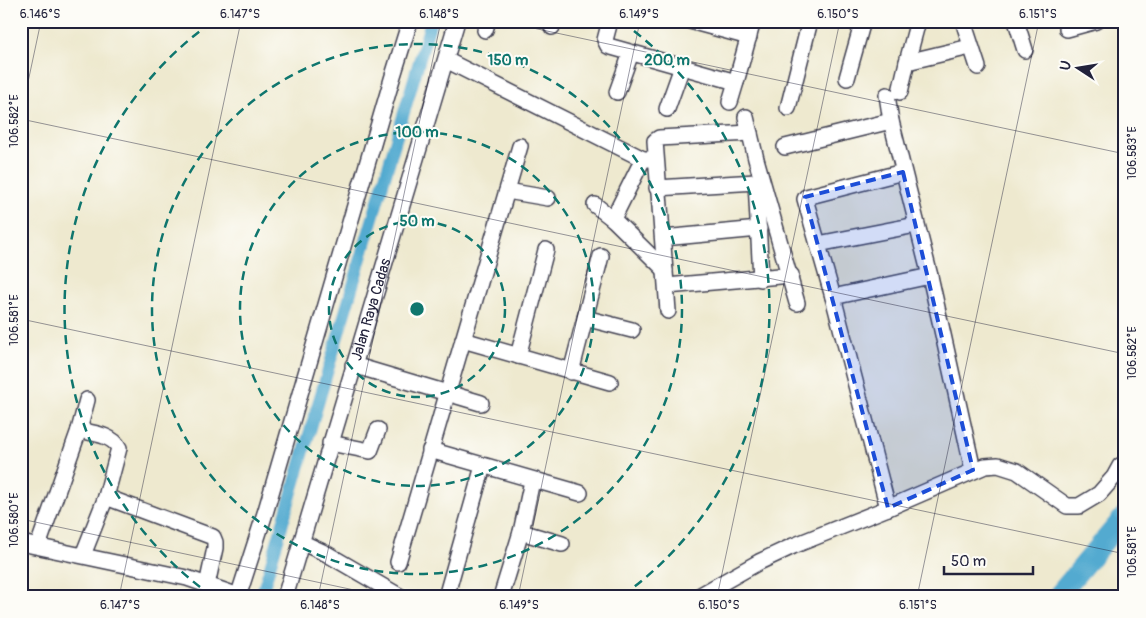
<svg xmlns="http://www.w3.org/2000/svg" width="1146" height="618" viewBox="0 0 1146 618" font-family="Pangolin,sans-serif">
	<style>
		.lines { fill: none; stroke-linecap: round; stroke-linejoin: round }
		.canal { stroke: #53aad0; stroke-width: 12 }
		.river { stroke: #53aad0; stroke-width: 21 }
		.minor-casing { stroke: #414051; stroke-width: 18 }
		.minor { stroke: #fff; stroke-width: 15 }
		.marked { fill: #1d4ed8; fill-opacity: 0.2; stroke: #1d4ed8; stroke-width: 4; stroke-dasharray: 10 6; stroke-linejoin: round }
		.ticks { fill: none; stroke: #22223b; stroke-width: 1; stroke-opacity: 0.45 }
		.ring { fill: none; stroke: #0f766e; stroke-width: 2.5; stroke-dasharray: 9 6 }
		.labels { text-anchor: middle; stroke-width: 4; stroke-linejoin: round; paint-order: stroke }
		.street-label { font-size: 15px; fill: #22223b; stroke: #fdfcf7 }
		.centre { fill: #0f766e; stroke: #fdfcf7; stroke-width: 2.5 }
		.ring-label { font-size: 15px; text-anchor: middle; font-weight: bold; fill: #0f766e; stroke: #fdfcf7; stroke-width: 4; stroke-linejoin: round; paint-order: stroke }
		.neatline { fill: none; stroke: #22223b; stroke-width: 2 }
		.ticks-label { font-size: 12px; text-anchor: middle; fill: #22223b }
	</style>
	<rect width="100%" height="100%" fill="#fdfcf7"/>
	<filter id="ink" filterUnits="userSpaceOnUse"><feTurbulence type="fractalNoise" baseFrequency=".02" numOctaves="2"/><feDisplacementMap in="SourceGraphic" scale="10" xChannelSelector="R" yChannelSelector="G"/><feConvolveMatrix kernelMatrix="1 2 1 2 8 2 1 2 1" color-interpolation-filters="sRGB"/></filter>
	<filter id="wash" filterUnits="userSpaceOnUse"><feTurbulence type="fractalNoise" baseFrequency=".0096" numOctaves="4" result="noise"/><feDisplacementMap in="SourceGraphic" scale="20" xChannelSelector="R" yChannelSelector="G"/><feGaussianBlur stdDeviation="1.12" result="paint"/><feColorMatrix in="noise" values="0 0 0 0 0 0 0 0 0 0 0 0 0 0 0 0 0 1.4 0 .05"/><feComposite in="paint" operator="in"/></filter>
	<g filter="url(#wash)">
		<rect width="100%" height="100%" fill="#eee9cf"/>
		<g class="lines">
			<!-- canal -->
			<path class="canal" d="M261 597 431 21"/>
			<!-- river -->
			<path class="river" d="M1057 597 1125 516"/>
		</g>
	</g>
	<g filter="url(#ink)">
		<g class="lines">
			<!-- minor casing -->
			<g class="minor-casing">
				<g id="minor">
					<path d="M610 21 605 40 608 46 736 82 753 21"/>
					<path d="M690 21 749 37"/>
					<path d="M963 21 978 67"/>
					<path d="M1016 21 1025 50"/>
					<path d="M552 27 553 21"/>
					<path d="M1067 29 1096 21"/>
					<path d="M485 30 488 21"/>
					<path d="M446 60 643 159H655"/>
					<path d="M907 62 918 21"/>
					<path d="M847 78 863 21"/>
					<path d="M617 92 631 53"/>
					<path d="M900 92 907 62 970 47"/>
					<path d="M887 95 891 121 930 276 973 470"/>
					<path d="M730 102 736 82"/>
					<path d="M788 108 810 21"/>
					<path d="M667 109 682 67"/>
					<path d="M746 117 756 159 797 303"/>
					<path d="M785 147 891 121"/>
					<path d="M643 159 613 219 665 270"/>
					<path d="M756 181 761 279"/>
					<path d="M657 188 756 182"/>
					<path d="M507 191 548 198"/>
					<path d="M595 205 613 219"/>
					<path d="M663 238 759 229"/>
					<path d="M818 244 916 225"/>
					<path d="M667 286 791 275"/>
					<path d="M833 297 930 276"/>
					<path d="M668 311 655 141 659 138 750 133"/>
					<path d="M585 318 632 330"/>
					<path d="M463 340 610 382"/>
					<path d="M518 356 546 250"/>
					<path d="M353 365 481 403"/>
					<path d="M571 372 601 256"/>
					<path d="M79 430C92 433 113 435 119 448L106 497 83 555"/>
					<path d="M330 443 370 451 378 430"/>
					<path d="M430 450 580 493"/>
					<path d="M106 497 213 537 215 542V548L207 585"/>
					<path d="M888 508 833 297 805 199 806 197 903 172"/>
					<path d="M521 532 562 544"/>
					<path d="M301 542 327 554 401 597"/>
					<path d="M21 543 187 578 242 597"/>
					<path d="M38 546 79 430 87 400"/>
					<path d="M398 562 520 146"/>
					<path d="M448 590 483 466"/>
					<path d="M238 597 266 510 392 79 410 21"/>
					<path id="s1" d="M285 597 457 21"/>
					<path d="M501 597 521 532 532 481"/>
					<path d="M697 597 759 562 793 546 888 508 985 466 998 465 1017 471 1067 506H1079L1099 494 1114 477 1120 466 1125 463"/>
				</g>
			</g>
			<!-- minor -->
			<use href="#minor" class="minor"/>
		</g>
	</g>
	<!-- marked area -->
	<path class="marked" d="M903 172 973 470 888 508 805 197Z"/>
	<!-- ticks -->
	<path class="ticks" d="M500 21 1125 154M21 115 41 21M21 119 1125 354M21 319 1125 554M21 519 387 597M119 597 241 21M318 597 441 21M518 597 640 21M717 597 840 21M917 597 1039 21M1117 597 1125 559"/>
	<!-- distance rings -->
	<g class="ring">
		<circle cx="417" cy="309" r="88"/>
		<circle cx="417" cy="309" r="177"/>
		<circle cx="417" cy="309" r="265"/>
		<path d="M212 596A353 353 0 0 1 212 22M622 22A353 353 0 0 1 622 596"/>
	</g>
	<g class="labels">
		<!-- street labels -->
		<g class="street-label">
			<text dy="5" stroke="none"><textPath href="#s1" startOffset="300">Jalan Raya Cadas</textPath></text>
		</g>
	</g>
	<circle cx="417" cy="309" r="8" class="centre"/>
	<g class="ring-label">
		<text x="667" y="65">200 m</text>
		<text x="508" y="65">150 m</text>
		<text x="417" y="137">100 m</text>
		<text x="417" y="226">50 m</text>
	</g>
	<!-- margin -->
	<rect width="1146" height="618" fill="none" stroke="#fdfcf7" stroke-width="55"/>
	<!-- north arrow -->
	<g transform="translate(1078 68) rotate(282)" stroke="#fdfcf7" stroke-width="4" paint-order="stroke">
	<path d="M0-4L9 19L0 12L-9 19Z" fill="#22223b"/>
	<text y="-8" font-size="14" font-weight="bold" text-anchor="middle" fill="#22223b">U</text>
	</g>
	<!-- scale -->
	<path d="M944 566v8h89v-8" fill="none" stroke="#22223b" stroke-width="2.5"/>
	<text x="951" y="566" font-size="15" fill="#22223b" stroke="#fdfcf7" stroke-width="4" paint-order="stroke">50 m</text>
	<rect x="28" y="28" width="1090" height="562" class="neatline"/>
	<g class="ticks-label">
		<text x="40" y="18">6.146°S</text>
		<text x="240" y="18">6.147°S</text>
		<text x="439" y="18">6.148°S</text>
		<text x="639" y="18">6.149°S</text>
		<text x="838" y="18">6.150°S</text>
		<text x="1038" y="18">6.151°S</text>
		<text transform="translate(14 121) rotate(-90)" y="4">106.582°E</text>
		<text transform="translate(1132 153) rotate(-90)" y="4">106.583°E</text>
		<text transform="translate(14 320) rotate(-90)" y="4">106.581°E</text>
		<text transform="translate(1132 353) rotate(-90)" y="4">106.582°E</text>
		<text transform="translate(14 520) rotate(-90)" y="4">106.580°E</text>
		<text transform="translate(1132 552) rotate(-90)" y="4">106.581°E</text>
		<text x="120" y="609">6.147°S</text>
		<text x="320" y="609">6.148°S</text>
		<text x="519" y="609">6.149°S</text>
		<text x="719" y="609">6.150°S</text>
		<text x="918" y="609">6.151°S</text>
	</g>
</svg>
